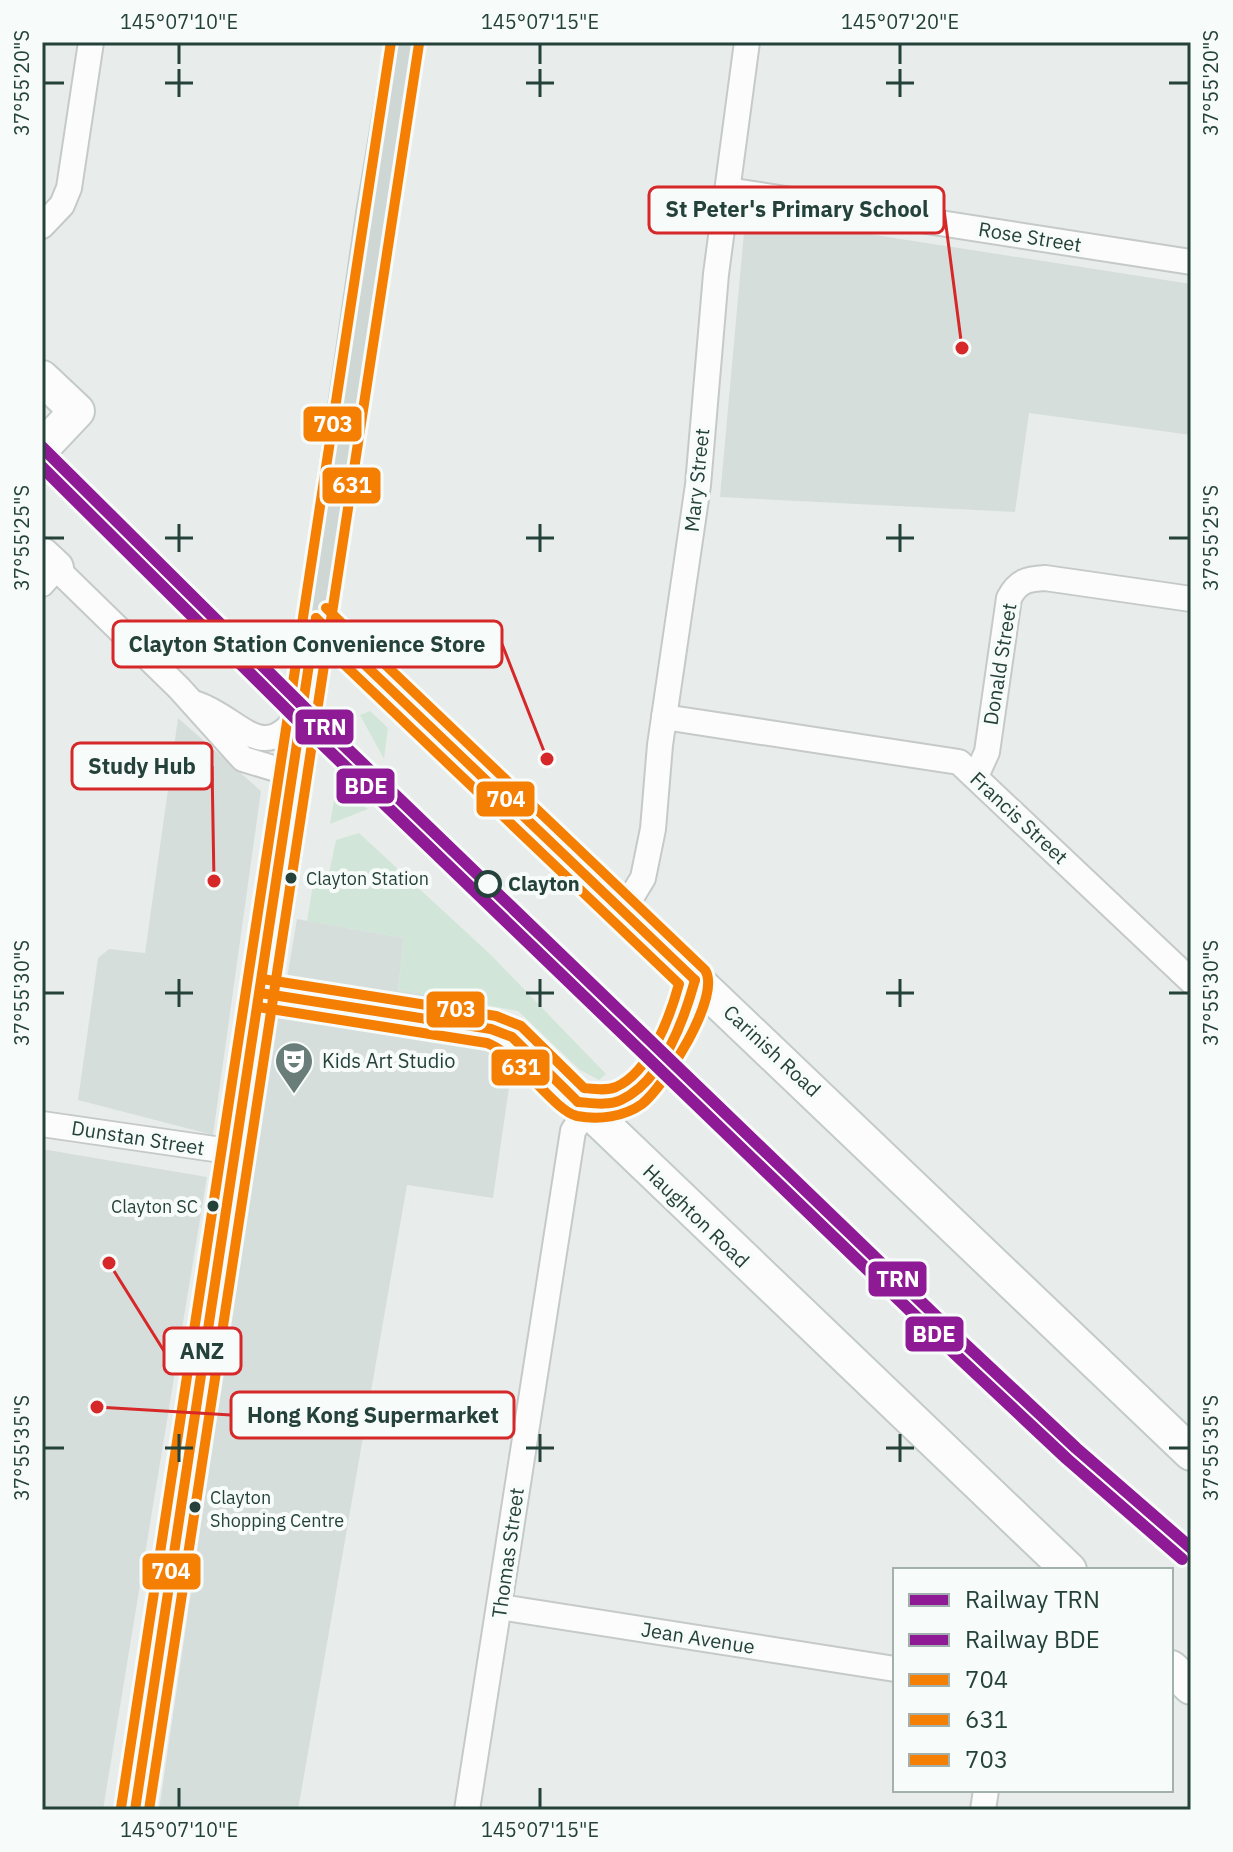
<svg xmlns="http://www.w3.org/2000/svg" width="1233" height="1852" viewBox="0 0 1233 1852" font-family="'IBM Plex Sans',sans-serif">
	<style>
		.built { fill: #d6dedb }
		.green { fill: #d1e6d8 }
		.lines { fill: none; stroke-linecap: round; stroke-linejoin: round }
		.street-casing { stroke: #c5cac8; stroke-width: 28 }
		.secondary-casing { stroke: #c3cbc8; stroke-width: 38 }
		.primary-casing { stroke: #c3ccc9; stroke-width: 42 }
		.street { stroke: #fcfcfc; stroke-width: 24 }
		.secondary { stroke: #fcfcfc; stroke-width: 34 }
		.primary { stroke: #cfd7d5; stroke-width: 38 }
		.bus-1-casing { stroke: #f7fbf9; stroke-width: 16 }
		.bus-2-casing { stroke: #f7fbf9; stroke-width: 16 }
		.bus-3-casing { stroke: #f7fbf9; stroke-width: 16 }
		.bus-1 { stroke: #f47f03; stroke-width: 10 }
		.bus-2 { stroke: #f47f03; stroke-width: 10 }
		.bus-3 { stroke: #f47f03; stroke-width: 10 }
		.rail-1-casing { stroke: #f7fbf9; stroke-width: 18 }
		.rail-2-casing { stroke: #f7fbf9; stroke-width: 18 }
		.rail-1 { stroke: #8f1a95; stroke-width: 12 }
		.rail-2 { stroke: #8f1a95; stroke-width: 12 }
		.ticks { fill: none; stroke: #24423a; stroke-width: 3 }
		.bus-dot { fill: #24423a; stroke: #f7fbf9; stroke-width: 3 }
		.stop-dot { fill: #f7fbf9; stroke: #24423a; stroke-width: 4 }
		.labels { text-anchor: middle; stroke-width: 8; stroke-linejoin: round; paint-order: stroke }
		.bus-label { font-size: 18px; fill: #24423a; stroke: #f7fbf9; text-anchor: start }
		.street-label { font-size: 20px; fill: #24423a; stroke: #f7fbf9 }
		.stop-label { font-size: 20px; font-weight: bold; fill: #24423a; stroke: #f7fbf9; text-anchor: start }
		.poi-label { font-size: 20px; fill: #24423a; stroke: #f7fbf9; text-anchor: start }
		.leader { fill: none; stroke: #d62828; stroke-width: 3 }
		.callout-dot { fill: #d62828; stroke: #f7fbf9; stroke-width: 3 }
		.callout { fill: #f7fbf9; stroke: #d62828; stroke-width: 3 }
		.callout-label { font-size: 22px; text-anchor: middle; font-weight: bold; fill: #24423a }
		.line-badge { stroke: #f7fbf9; stroke-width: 3 }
		.badge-label { font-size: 22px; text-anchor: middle; font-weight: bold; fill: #fff }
		.neatline { fill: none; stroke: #24423a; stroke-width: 3 }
		.ticks-label { font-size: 20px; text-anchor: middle; fill: #24423a }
	</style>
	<rect width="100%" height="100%" fill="#e8edeb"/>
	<!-- built -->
	<g class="built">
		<path d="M753 216 1191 284V435L1029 413 1015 512 720 497 745 221Z"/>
		<path d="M178 718 261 791 213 1135 78 1100 98 958 109 949 145 953Z"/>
		<path d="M297 919 404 938 398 990 459 999 456 1013 286 984Z"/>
		<path d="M290 1011 500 1051 512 1067 493 1198 407 1185 298 1810H159L275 1019Z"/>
		<path d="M42 1149 207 1177 103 1810H42Z"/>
	</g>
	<!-- green -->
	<g class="green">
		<path d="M370 711 388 728 384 759 360 715Z"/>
		<circle cx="349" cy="773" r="13"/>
		<path d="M334 800 364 806 368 809 330 824Z"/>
		<path d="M359 833 491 955 606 1074 599 1080 580 1070 518 1011 398 990 404 938 307 921 314 878H328L336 840Z"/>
	</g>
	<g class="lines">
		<!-- street casing -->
		<g class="street-casing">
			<g id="street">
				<path d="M727 190 1191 262"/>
				<path d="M42 226 62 205 69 188 91 42"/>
				<path d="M42 584 56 568 179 688 243 759 293 774"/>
				<path d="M197 704C241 719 263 769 302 710"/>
				<path d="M664 717 959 762 1191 981"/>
				<path d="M976 776 987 752 1009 598C1018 581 1027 579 1045 578L1191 599"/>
				<path d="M623 911 643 878 653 829 660 745 698 485 716 274 747 42"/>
				<path d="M42 1124 235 1152"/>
				<path d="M500 1607 895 1669"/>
				<path d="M467 1810 573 1131 586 1111"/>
				<path d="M983 1810 986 1790"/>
			</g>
		</g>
		<!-- secondary casing -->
		<g class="secondary-casing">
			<g id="secondary">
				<path d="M42 378 77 411 42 448"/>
				<path d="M42 555 56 568"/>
				<path d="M316 618 1191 1453"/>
				<path d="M260 993 491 1029 512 1037 1069 1570"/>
				<path d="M1171 1668 1191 1687"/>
			</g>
		</g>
		<!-- primary casing -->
		<g class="primary-casing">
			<path id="primary" d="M135 1810 310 669 376 214 405 42"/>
		</g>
		<!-- street -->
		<use href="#street" class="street"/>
		<!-- secondary -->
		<use href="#secondary" class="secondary"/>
		<!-- primary -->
		<use href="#primary" class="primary"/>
		<!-- bus-1 casing -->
		<g class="bus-1-casing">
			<g id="bus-1">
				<path d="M316 618 695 980"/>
				<path d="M260 993 491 1029 512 1037 578 1102"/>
				<path d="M578 1102C592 1103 608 1106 621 1100 662 1081 684 1020 695 980"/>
				<path d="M135 1810 316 618"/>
			</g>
		</g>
		<!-- bus-2 casing -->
		<g class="bus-2-casing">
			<g id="bus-2">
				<path d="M258 1007 487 1043C519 1055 554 1111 577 1116 599 1120 624 1117 642 1104 664 1087 722 996 705 970L326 608"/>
				<path d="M149 1810 419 44"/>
			</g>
		</g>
		<!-- bus-3 casing -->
		<g class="bus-3-casing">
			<g id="bus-3">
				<path d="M262 979 496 1016 521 1026 584 1088C594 1089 606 1091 616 1087 650 1072 670 1017 679 984L306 628"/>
				<path d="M121 1808 391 42"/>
			</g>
		</g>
		<!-- bus-1 -->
		<use href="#bus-1" class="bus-1"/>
		<!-- bus-2 -->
		<use href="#bus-2" class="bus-2"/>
		<!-- bus-3 -->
		<use href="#bus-3" class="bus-3"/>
		<!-- rail-1 casing -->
		<g class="rail-1-casing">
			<path id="rail-1" d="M42 447 304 707 965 1344 1076 1448 1191 1548"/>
		</g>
		<!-- rail-2 casing -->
		<g class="rail-2-casing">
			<path id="rail-2" d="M42 467 294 717 956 1355 1067 1459 1182 1559"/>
		</g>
		<!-- rail-1 -->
		<use href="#rail-1" class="rail-1"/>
		<!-- rail-2 -->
		<use href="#rail-2" class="rail-2"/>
	</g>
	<!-- ticks -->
	<path class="ticks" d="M179 44V64M540 44V64M900 44V64M179 69V97M540 69V97M900 69V97M44 83H64M165 83H193M526 83H554M886 83H914M1169 83H1189M179 524V552M540 524V552M900 524V552M44 538H64M165 538H193M526 538H554M886 538H914M1169 538H1189M179 979V1007M540 979V1007M900 979V1007M44 993H64M165 993H193M526 993H554M886 993H914M1169 993H1189M179 1434V1462M540 1434V1462M900 1434V1462M44 1448H64M165 1448H193M526 1448H554M886 1448H914M1169 1448H1189M179 1788V1808M540 1788V1808"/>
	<!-- icons -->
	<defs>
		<g id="theatre-pin" transform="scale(2)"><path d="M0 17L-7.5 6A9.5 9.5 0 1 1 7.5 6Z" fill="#697e78" stroke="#f7fbf9"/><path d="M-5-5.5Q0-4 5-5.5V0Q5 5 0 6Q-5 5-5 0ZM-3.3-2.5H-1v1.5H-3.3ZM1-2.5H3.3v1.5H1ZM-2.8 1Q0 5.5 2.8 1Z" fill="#fff"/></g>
	</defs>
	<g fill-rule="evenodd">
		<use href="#theatre-pin" x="294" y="1061"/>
	</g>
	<!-- markers -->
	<g class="bus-dot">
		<circle cx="291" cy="878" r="7"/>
		<circle cx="213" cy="1206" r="7"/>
		<circle cx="195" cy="1507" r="7"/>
	</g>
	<circle class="stop-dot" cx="488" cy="884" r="12"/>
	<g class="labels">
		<!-- bus labels -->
		<g class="bus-label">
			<text x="306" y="885">Clayton Station</text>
			<text x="198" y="1213" text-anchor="end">Clayton SC</text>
			<text x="210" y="1504">Clayton<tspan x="210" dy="23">Shopping Centre</tspan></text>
		</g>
		<!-- street labels -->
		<g class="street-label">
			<text transform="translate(1030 237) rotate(9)" y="7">Rose Street</text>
			<text transform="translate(697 480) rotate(-84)" y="7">Mary Street</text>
			<text transform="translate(1000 664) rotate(-81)" y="7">Donald Street</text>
			<text transform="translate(1019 818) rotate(43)" y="7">Francis Street</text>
			<text transform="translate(772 1051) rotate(43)" y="7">Carinish Road</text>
			<text transform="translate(138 1138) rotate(9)" y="7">Dunstan Street</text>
			<text transform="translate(696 1216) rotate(44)" y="7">Haughton Road</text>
			<text transform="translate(508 1553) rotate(-82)" y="7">Thomas Street</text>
			<text transform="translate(698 1638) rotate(9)" y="7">Jean Avenue</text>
		</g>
		<!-- stop labels -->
		<g class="stop-label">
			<text x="508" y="891">Clayton</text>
		</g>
		<!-- poi labels -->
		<g class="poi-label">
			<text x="322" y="1068">Kids Art Studio</text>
		</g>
	</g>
	<!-- callouts -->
	<path class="leader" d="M962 348L944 210M547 759L502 644M214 881L212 766M109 1263L164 1351M97 1407L231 1415"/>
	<g class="callout-dot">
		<circle cx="962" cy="348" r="8"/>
		<circle cx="547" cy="759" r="8"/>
		<circle cx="214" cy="881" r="8"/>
		<circle cx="109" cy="1263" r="8"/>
		<circle cx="97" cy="1407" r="8"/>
	</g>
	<g class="callout">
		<rect x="649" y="187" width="295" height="46" rx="8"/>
		<rect x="113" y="621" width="389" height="46" rx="8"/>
		<rect x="72" y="743" width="140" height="46" rx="8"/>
		<rect x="164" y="1328" width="77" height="46" rx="8"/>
		<rect x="231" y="1392" width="283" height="46" rx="8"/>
	</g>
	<g class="callout-label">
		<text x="797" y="217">St Peter's Primary School</text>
		<text x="307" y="652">Clayton Station Convenience Store</text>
		<text x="142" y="774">Study Hub</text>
		<text x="202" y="1359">ANZ</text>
		<text x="373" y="1423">Hong Kong Supermarket</text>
	</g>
	<g class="line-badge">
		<rect x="302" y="405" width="61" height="38" rx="8" fill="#f47f03"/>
		<rect x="321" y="466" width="61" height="39" rx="8" fill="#f47f03"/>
		<rect x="294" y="708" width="61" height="38" rx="8" fill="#8f1a95"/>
		<rect x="335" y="767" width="61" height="38" rx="8" fill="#8f1a95"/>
		<rect x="475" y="780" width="61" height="38" rx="8" fill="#f47f03"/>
		<rect x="425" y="990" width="61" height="39" rx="8" fill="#f47f03"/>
		<rect x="490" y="1048" width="61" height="39" rx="8" fill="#f47f03"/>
		<rect x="867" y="1260" width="61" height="38" rx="8" fill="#8f1a95"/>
		<rect x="904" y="1315" width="61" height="38" rx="8" fill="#8f1a95"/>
		<rect x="141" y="1552" width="61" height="39" rx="8" fill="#f47f03"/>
	</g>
	<g class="badge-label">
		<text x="333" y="432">703</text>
		<text x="352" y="493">631</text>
		<text x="325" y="735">TRN</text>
		<text x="366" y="794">BDE</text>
		<text x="506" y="807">704</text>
		<text x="456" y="1017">703</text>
		<text x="521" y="1075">631</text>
		<text x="898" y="1287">TRN</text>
		<text x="934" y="1342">BDE</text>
		<text x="171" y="1579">704</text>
	</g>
	<!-- border -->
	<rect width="1233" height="1852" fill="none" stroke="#f7fbf9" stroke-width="88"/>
	<!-- legend -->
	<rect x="893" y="1568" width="280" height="224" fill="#f7fbf9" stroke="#a3b1ad" stroke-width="2"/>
	<rect x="909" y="1594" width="40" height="12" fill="#8f1a95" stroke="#a3b1ad" stroke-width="2"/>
	<text x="965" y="1608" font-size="24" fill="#24423a">Railway TRN</text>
	<rect x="909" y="1634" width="40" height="12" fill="#8f1a95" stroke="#a3b1ad" stroke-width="2"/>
	<text x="965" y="1648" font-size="24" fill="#24423a">Railway BDE</text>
	<rect x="909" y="1674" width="40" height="12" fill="#f47f03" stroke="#a3b1ad" stroke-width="2"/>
	<text x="965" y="1688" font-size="24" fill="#24423a">704</text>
	<rect x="909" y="1714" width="40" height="12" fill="#f47f03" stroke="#a3b1ad" stroke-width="2"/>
	<text x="965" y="1728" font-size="24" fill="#24423a">631</text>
	<rect x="909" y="1754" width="40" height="12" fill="#f47f03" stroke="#a3b1ad" stroke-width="2"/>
	<text x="965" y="1768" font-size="24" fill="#24423a">703</text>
	<rect x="44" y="44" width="1145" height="1764" class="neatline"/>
	<g class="ticks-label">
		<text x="179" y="29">145°07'10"E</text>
		<text x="540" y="29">145°07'15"E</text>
		<text x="900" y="29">145°07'20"E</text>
		<text transform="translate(22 83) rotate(-90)" y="7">37°55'20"S</text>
		<text transform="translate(1211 83) rotate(-90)" y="7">37°55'20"S</text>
		<text transform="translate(22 538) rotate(-90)" y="7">37°55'25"S</text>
		<text transform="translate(1211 538) rotate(-90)" y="7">37°55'25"S</text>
		<text transform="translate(22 993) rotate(-90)" y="7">37°55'30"S</text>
		<text transform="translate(1211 993) rotate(-90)" y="7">37°55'30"S</text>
		<text transform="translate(22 1448) rotate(-90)" y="7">37°55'35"S</text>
		<text transform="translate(1211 1448) rotate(-90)" y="7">37°55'35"S</text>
		<text x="179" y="1837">145°07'10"E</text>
		<text x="540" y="1837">145°07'15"E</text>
	</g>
</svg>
